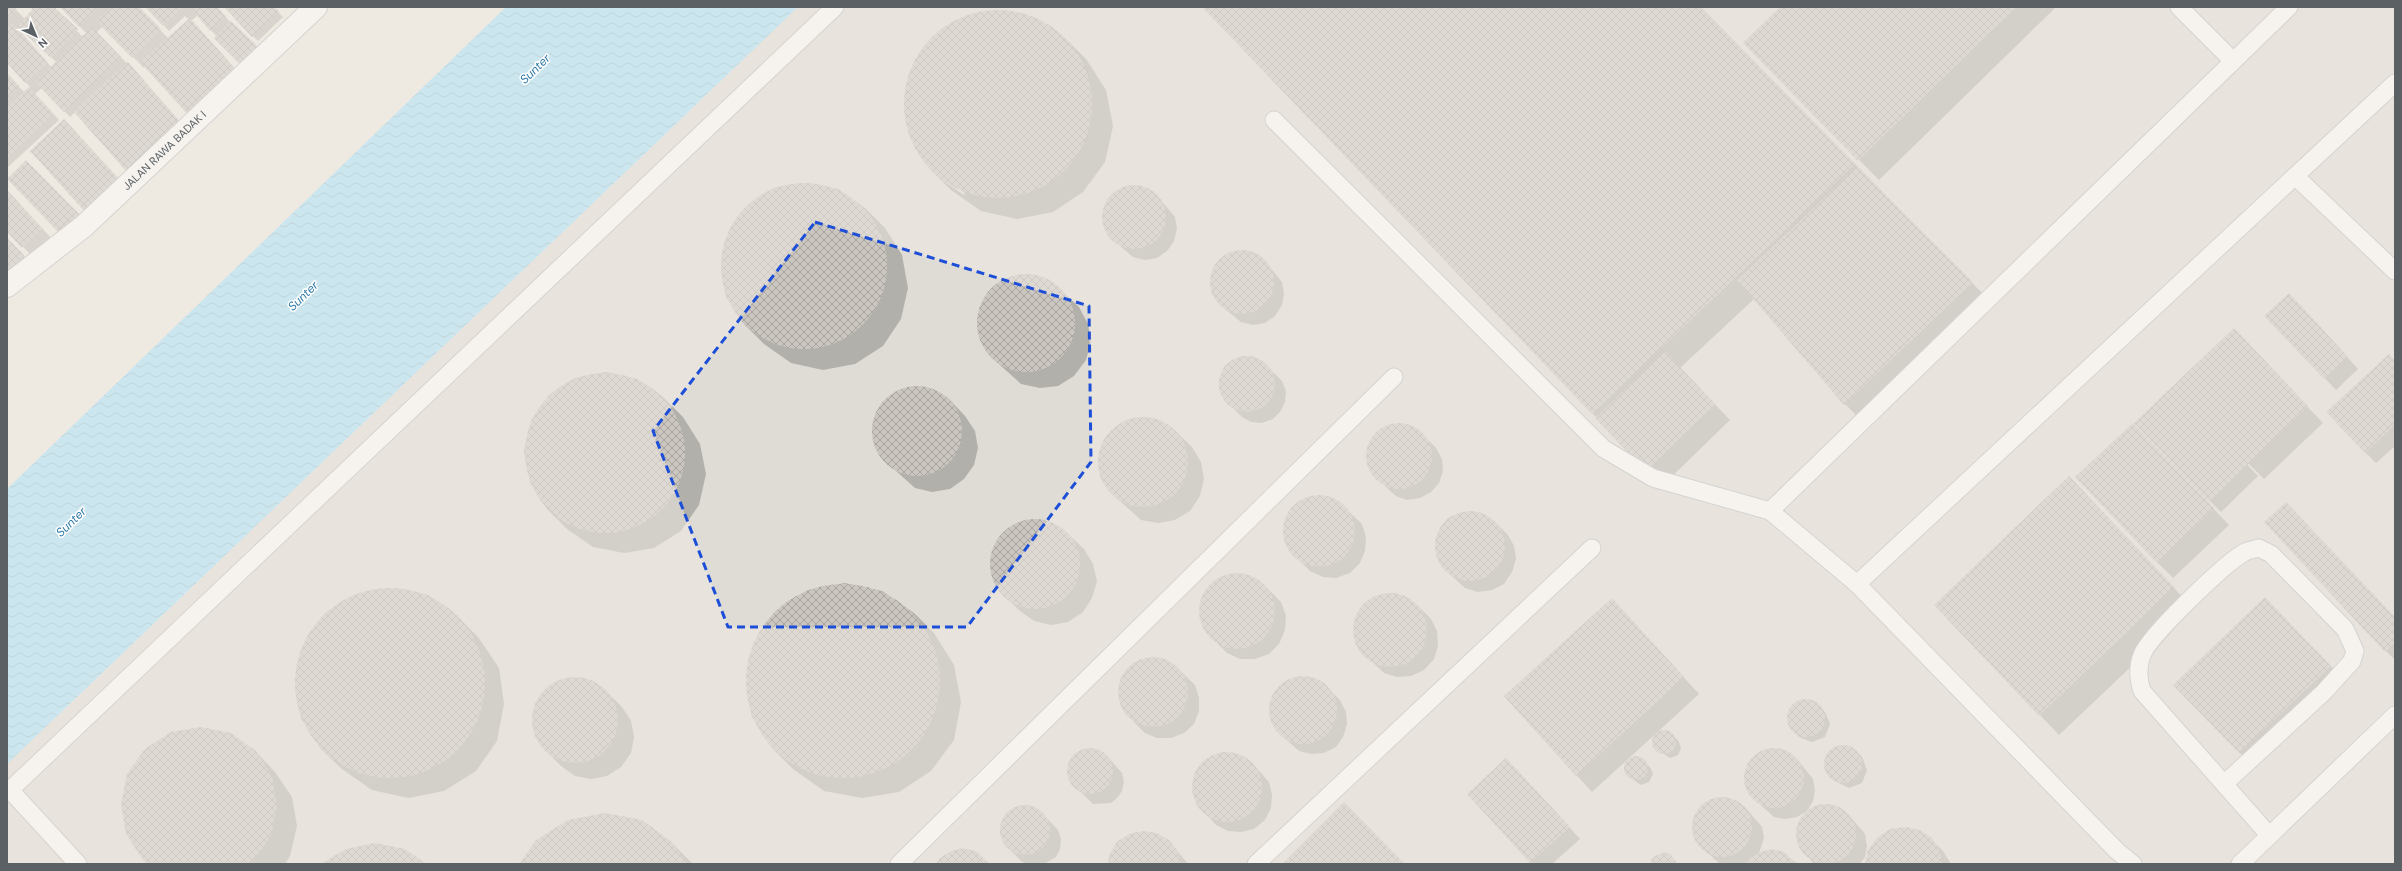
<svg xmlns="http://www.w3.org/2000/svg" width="2402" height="871" viewBox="0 0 2402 871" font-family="'DM Sans',sans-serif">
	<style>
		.industrial { fill: #dfdcd6 }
		.water { fill: url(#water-waves) }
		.shadow { fill: #0003; fill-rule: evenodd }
		.building { fill: url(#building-cross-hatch) }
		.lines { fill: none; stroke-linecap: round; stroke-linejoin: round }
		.service-casing { stroke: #b4b9bd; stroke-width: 19 }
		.tertiary-casing { stroke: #b4b9bd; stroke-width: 24 }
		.service { stroke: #fff; stroke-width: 17 }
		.tertiary { stroke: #fff; stroke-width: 22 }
		.marked { fill: none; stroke: #1d4ed8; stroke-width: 3; stroke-dasharray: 8 5; stroke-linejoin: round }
		.labels { text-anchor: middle; stroke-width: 3; stroke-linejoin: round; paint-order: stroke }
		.street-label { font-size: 11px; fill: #5a6064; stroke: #fff }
		.water-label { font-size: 12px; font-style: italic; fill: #307ba8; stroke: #fff }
	</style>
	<defs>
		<pattern id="water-waves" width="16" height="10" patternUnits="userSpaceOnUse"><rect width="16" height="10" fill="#a1e2ff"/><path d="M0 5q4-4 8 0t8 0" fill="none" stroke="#86bbd2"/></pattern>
		<pattern id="building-cross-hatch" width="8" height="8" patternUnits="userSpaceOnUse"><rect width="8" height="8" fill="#cbc7c0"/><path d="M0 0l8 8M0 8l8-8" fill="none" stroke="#a8a5a0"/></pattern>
	</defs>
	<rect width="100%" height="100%" fill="#eeeae1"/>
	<!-- industrial -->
	<path class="industrial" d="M798 7H2395V864H7V764Z"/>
	<!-- water -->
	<path class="water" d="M506 7H798L7 764V489Z"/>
	<!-- shadow -->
	<g class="shadow">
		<path d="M7 7H13L25 19 33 10 30 7H53L83 37 87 34 61 7H138L168 38 189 20 185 16 169 31 146 7H217L231 23 217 37 198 15 191 21 250 85 203 128 145 66 144 68 103 26 96 33 139 75 192 136 75 112 70 117 42 88 35 94 59 120 7 168V74L24 92 30 87 7 62ZM21 28 57 63 52 68 18 30Z"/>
		<path d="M225 7H273L283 17 258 41Z"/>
		<path d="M1204 7H1700L1992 303 1865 424 1845 404 1754 299 1680 368 1730 420 1662 486Z"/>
		<path d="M1781 7H2056L1879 180 1744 43Z"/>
		<path d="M1000 10 1036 18 1066 39 1086 59 1106 90 1113 126 1105 162 1083 192 1053 212 1017 219 981 211 951 190 930 169 911 139 904 103 913 67 933 37 964 17ZM942 177 965 193 964 195 942 180Z"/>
		<path d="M806 183 838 189 865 208 885 228 902 255 908 288 901 319 883 346 855 364 823 370 791 363 764 344 744 324 726 297 721 265 728 233 747 206 774 188Z"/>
		<path d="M1135 186 1147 188 1157 196 1175 217 1177 229 1174 241 1167 251 1157 258 1145 260 1133 257 1112 239 1105 229 1103 217 1105 205 1112 195 1123 188Z"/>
		<path d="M7 191 53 240 34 258 7 230Z"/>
		<path d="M7 239 29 261 7 275Z"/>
		<path d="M1242 251 1254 253 1264 260 1282 282 1284 294 1282 305 1275 316 1265 323 1253 325 1241 322 1219 304 1212 294 1210 281 1213 269 1220 259 1230 253Z"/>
		<path d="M1028 275 1047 279 1062 291 1079 307 1088 324 1091 342 1086 360 1074 376 1058 386 1040 388 1021 384 990 356 980 340 977 321 982 303 994 287 1010 277Z"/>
		<path d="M2300 305 2358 369 2336 390 2266 316Z"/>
		<path d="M2249 346 2323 423 2264 479 2248 463Z"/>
		<path d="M1243 356 1254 357 1263 362 1282 381 1286 391 1285 402 1280 412 1273 419 1262 423 1251 422 1242 417 1223 398 1219 388 1220 377 1224 367 1232 360Z"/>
		<path d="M2395 362V446L2376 463 2365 452Z"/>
		<path d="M606 372 637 379 663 397 683 417 700 444 706 474 699 505 681 531 654 548 624 553 593 547 567 529 547 509 530 482 524 451 531 421 549 395 575 378Z"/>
		<path d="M918 386 935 390 949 399 965 416 975 431 978 448 974 465 964 479 950 489 932 492 915 488 885 461 875 447 872 430 876 413 886 399 901 389Z"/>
		<path d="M2184 398 2258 476 2221 512 2210 501Z"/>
		<path d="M1144 417 1161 421 1175 431 1192 447 1201 462 1204 479 1200 496 1190 511 1175 520 1158 523 1141 520 1111 493 1101 479 1098 461 1102 444 1112 430 1127 420Z"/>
		<path d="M1403 424 1415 428 1424 436 1436 448 1442 459 1443 471 1439 483 1431 492 1420 498 1407 500 1396 496 1374 476 1369 466 1367 453 1371 441 1379 432 1390 426Z"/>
		<path d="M2148 440 2229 525 2173 578 2157 562Z"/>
		<path d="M1314 497H1327L1340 503 1362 524 1366 537 1365 551 1360 563 1350 573 1336 578 1323 577 1310 571 1289 550 1284 537 1285 523 1291 511 1301 501Z"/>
		<path d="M2088 497 2193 608 2059 735 2040 715Z"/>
		<path d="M1472 511 1486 515 1496 523 1508 535 1514 546 1516 559 1512 572 1504 584 1492 590 1478 592 1465 588 1443 568 1437 556 1435 543 1439 530 1447 519 1459 513Z"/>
		<path d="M1036 519 1053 523 1067 533 1084 549 1093 564 1097 581 1092 598 1083 612 1068 622 1051 625 1034 621 1020 611 1003 595 994 580 991 563 995 546 1005 532 1019 523Z"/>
		<path d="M1230 574H1245L1259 580 1281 602 1286 616 1285 630 1279 644 1269 654 1255 659H1240L1227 653 1205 631 1200 617V603L1206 589 1217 579Z"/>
		<path d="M845 583 882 591 914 613 934 633 954 665 961 702 954 740 931 771 899 792 862 798 824 791 793 769 773 749 752 717 746 679 754 642 776 611 808 590Z"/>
		<path d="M391 588 428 595 458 617 478 637 499 668 504 704 497 741 476 771 444 791 408 798 372 790 342 769 321 749 301 718 295 681 303 645 324 614 355 595Z"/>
		<path d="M1395 593 1408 598 1419 607 1431 619 1437 631 1438 646 1434 659 1424 670 1411 676 1397 677 1384 673 1362 652 1355 640 1354 625 1359 612 1368 601 1381 595Z"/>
		<path d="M1612 599 1699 694 1592 792 1505 697Z"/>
		<path d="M2280 614 2346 682 2255 768 2239 752Z"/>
		<path d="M2395 618V660L2386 651Z"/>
		<path d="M1161 658 1173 664 1195 685 1199 698V711L1194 724 1184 733 1171 738H1157L1145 733 1124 712 1119 699V685L1125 673 1135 663 1148 659Z"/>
		<path d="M1306 677 1319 681 1340 700 1346 712 1347 724 1343 737 1336 747 1324 753 1311 754 1299 751 1277 731 1271 719 1270 706 1273 694 1282 684 1294 678Z"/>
		<path d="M576 678 592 681 606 691 622 707 631 721 634 737 631 753 621 767 607 776 591 779 575 776 561 766 545 750 536 736 533 720 536 703 546 690 560 681Z"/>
		<path d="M1807 700 1819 706 1825 712 1830 724 1825 737 1812 742 1799 737 1794 731 1788 718 1794 706Z"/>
		<path d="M1664 731 1678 740 1681 748 1678 755 1670 758 1657 749 1654 742 1657 734Z"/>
		<path d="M1844 746 1857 752 1862 757 1867 770 1862 783 1849 788 1837 782 1831 776 1826 764 1831 751Z"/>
		<path d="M1089 748 1106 755 1122 773 1124 782 1122 791 1117 798 1111 803 1093 804 1069 780V763L1081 751Z"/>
		<path d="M1775 749 1786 751 1796 758 1813 779 1815 790 1813 801 1807 811 1797 817 1785 819 1774 817 1754 799 1747 789 1745 778 1748 766 1754 757 1764 751Z"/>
		<path d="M255 751 275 772 292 797 297 826 290 856 285 864H148Z"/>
		<path d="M1223 752 1237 754 1249 760 1269 782 1272 795 1271 808 1265 820 1254 829 1241 832 1228 831 1216 825 1196 802 1193 790 1194 776 1200 765 1211 757Z"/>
		<path d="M1636 758 1650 767 1653 774 1649 782 1641 785 1628 776 1625 768 1628 761Z"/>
		<path d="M1517 770 1580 839 1552 864H1532L1468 794Z"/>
		<path d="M1723 797 1734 800 1744 806 1762 827 1764 838 1759 853 1772 850 1783 853 1798 864H1720L1713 858 1695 838 1693 826 1696 815 1702 805 1712 799Z"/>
		<path d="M1023 805 1032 806 1040 811 1058 830 1061 839 1060 849 1056 857 1044 864H1026L1021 861 1003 842 1000 833 1001 823 1006 814 1013 808Z"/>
		<path d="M1826 805 1838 807 1847 813 1865 834 1867 846 1865 857 1860 864H1814L1799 845 1796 833 1799 822 1806 813 1815 806Z"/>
		<path d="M1931 839 1943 851 1951 864H1866Z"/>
		<path d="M1169 841 1188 864H1109Z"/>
		<path d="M672 843 693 864H521Z"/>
	</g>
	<!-- building -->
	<g class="building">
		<path d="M7 7H14L17 10 7 19Z"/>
		<path d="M35 7H54L78 29 51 58 17 26Z"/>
		<path d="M60 7H100L79 27Z"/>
		<path d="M111 7H139L161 29 132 58 96 21Z"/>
		<path d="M145 7H183L163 26Z"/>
		<path d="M190 7H217L226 17 210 31Z"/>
		<path d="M224 7H274L279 11 252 37Z"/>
		<path d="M1202 7H1701L1855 164 1592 414Z"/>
		<path d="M1780 7H2016L1858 161 1743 43Z"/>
		<circle cx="998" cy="104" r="94"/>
		<path d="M190 18 240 74 191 118 140 62Z"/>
		<path d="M231 21 259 48 242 66 214 38Z"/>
		<path d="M13 23 48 63 25 83 7 63V28Z"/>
		<path d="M92 27 121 57 64 112 35 82Z"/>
		<path d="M128 62 182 124 127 172 73 111Z"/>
		<path d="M7 73 20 87 7 100Z"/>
		<path d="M29 87 54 114 7 158V107Z"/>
		<path d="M64 119 121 181 86 213 30 151Z"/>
		<path d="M26 160 83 218 63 237 7 179Z"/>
		<path d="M1857 167 1973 282 1844 405 1737 280Z"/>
		<circle cx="804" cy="266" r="83"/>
		<circle cx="1134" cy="217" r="32"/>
		<path d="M7 190 43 229 22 248 7 232Z"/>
		<path d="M7 238 24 255 7 272Z"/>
		<circle cx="1242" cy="282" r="32"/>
		<circle cx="1026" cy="323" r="49"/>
		<path d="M2289 293 2348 357 2324 379 2264 316Z"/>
		<path d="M2234 328 2308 406 2209 502 2134 423Z"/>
		<path d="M1665 351 1715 404 1646 471 1595 418Z"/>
		<path d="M2389 354 2395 361V425L2365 453 2326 412Z"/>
		<circle cx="1247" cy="384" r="28"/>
		<circle cx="605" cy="453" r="80"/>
		<circle cx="917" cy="431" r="45"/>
		<circle cx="1143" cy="462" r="45"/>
		<path d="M2133 423 2214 508 2157 563 2075 477Z"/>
		<circle cx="1399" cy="456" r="33"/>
		<path d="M2069 476 2174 587 2039 716 1934 605Z"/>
		<circle cx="1319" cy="531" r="36"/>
		<path d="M2286 502 2395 617V642L2385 652 2264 522Z"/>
		<circle cx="1470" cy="546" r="35"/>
		<circle cx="1035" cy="564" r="45"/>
		<circle cx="1237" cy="611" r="38"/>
		<circle cx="843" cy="681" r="97"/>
		<circle cx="390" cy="683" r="95"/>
		<circle cx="1390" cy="630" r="37"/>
		<path d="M2265 597 2331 666 2239 753 2173 685Z"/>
		<path d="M1612 598 1684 677 1576 776 1504 696Z"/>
		<circle cx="1153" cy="692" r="35"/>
		<circle cx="1303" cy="710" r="34"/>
		<circle cx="575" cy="720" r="43"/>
		<circle cx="1806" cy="718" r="19"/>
		<path d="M201 727 231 733 256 751 272 776 277 806 271 836 253 861 249 864H148L143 860 126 834 121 804 127 774 145 749 171 732Z"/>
		<circle cx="1664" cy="742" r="12"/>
		<circle cx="1843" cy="764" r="19"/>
		<circle cx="1090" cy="771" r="23"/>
		<circle cx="1774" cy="778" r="30"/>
		<circle cx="1227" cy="787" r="35"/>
		<circle cx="1636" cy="768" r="12"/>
		<path d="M1506 758 1570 827 1530 863 1467 794Z"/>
		<circle cx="1722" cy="827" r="30"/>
		<path d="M1344 802 1405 864H1282Z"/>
		<circle cx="1826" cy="834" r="30"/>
		<circle cx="1025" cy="830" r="25"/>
		<path d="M605 813 642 820 672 842 687 864H519L536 840 568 820Z"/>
		<path d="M1905 827 1920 830 1932 838 1940 851 1942 864H1865L1868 850 1877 838 1890 829Z"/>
		<path d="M1143 831 1157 833 1169 840 1178 852 1181 864H1108L1109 855 1117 842 1129 834Z"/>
		<path d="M375 843 405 849 426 864H321L346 849Z"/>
		<path d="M963 848 976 851 990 864H936L940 858 951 851Z"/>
		<path d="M1772 849 1784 852 1797 864H1746L1750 858 1761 852Z"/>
		<path d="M1664 852 1670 854 1678 864H1650L1653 857Z"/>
	</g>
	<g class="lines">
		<!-- service casing -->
		<g class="service-casing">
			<g id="service">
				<path d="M2179 7 2232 60"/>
				<path d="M1274 120 1604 449 1653 478 1770 511 1857 584"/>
				<path d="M2295 176 2395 271"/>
				<path d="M1770 511 2289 7"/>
				<path d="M2224 784 2324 692 2352 661 2355 651 2345 629 2271 554 2259 548C2255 549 2249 550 2245 552 2225 563 2149 636 2142 655 2137 668 2138 679 2142 691L2269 835"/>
				<path d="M78 864 10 790 835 7"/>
				<path d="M899 864 1394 377"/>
				<path d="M1256 864 1592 548"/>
				<path d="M2133 864 2117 851 1857 584 2395 83"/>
				<path d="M2240 864 2395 715"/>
			</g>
		</g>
		<!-- tertiary casing -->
		<g class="tertiary-casing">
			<g id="tertiary">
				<path id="s1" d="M7 286 84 226 316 7"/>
			</g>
		</g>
		<!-- service -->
		<use href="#service" class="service"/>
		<!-- tertiary -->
		<use href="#tertiary" class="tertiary"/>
	</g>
	<!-- marked area -->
	<path d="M0 0H2402V871H0ZM815 222 1089 306 1091 462 967 627H728L653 431Z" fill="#eeeae1" fill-opacity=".55" fill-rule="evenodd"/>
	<path class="marked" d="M815 222 1089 306 1091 462 967 627H728L653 431Z"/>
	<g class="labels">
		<!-- street labels -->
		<g class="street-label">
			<text dy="4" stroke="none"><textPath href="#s1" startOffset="208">JALAN RAWA BADAK I</textPath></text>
		</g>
		<!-- water labels -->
		<g class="water-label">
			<text transform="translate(535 69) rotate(-44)" y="4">Sunter</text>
			<text transform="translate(303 296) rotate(-44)" y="4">Sunter</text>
			<text transform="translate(71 522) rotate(-44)" y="4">Sunter</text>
		</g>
	</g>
	<!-- border -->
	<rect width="2402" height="871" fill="none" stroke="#5a6064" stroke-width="16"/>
	<!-- north arrow -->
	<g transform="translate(36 36) rotate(136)" stroke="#ffffff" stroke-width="3" paint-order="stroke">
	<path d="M0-3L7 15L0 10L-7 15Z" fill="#5a6064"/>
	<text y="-6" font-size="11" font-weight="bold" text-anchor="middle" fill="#5a6064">N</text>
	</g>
</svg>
